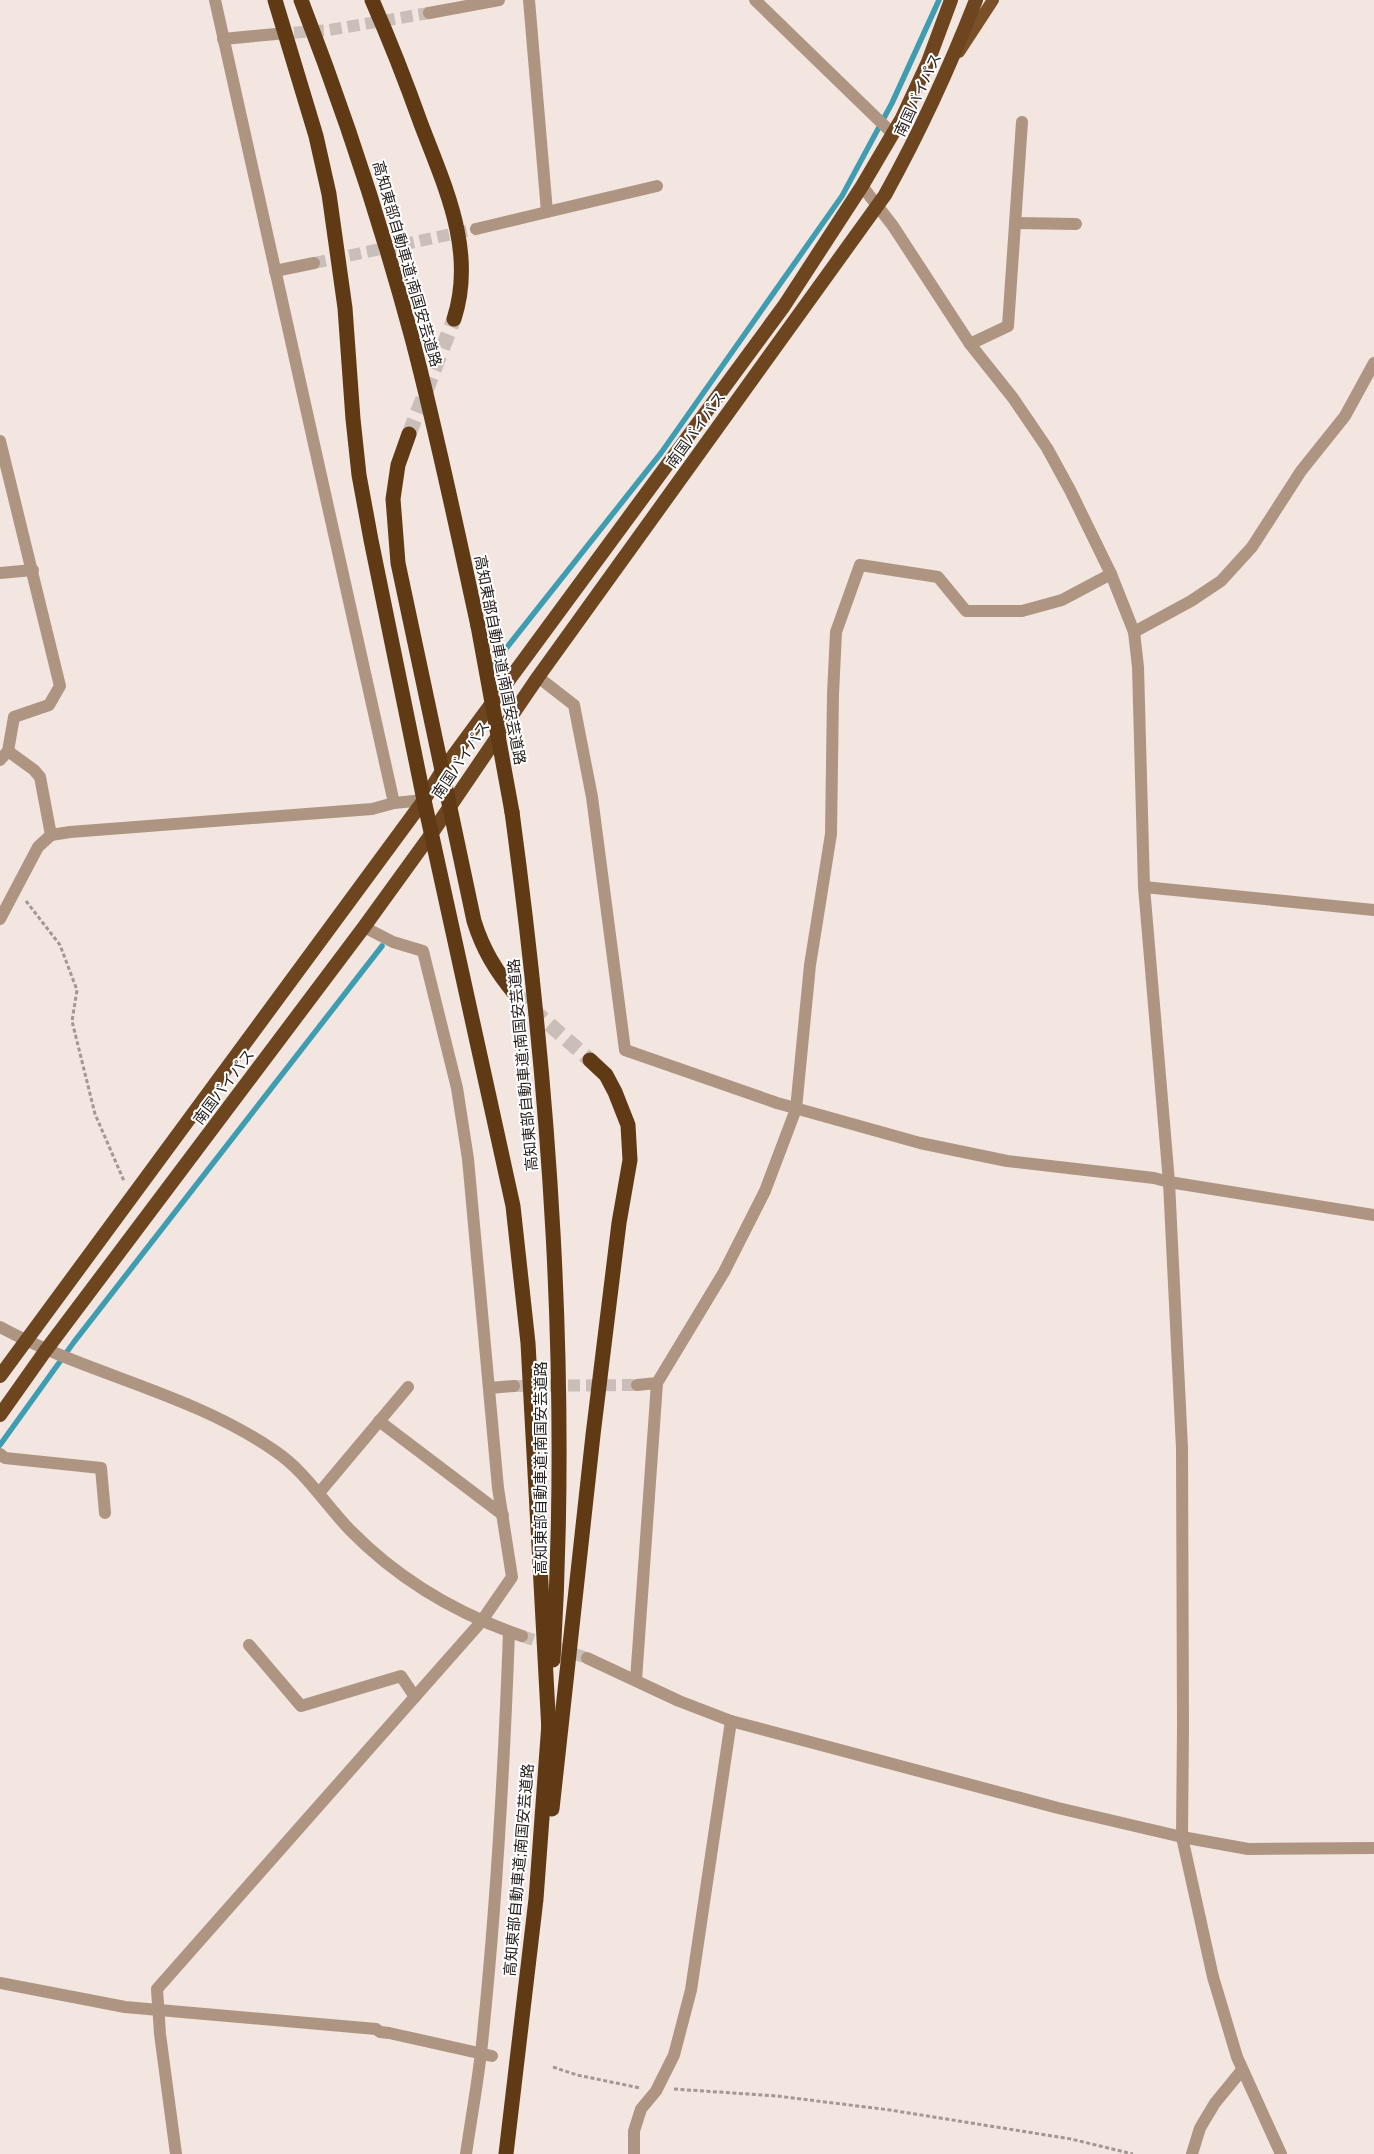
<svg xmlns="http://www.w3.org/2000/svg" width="1374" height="2154" viewBox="0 0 1374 2154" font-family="'Archivo Narrow','Noto Sans JP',sans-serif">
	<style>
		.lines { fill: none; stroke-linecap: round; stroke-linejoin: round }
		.stream { stroke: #3f9db1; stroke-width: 5.5 }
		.minor-tunnel { stroke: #cabeb9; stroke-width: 12; stroke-dasharray: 12 6; stroke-linecap: butt }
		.motorway-tunnel { stroke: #cabeb9; stroke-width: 15; stroke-dasharray: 15 8; stroke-linecap: butt }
		.path { stroke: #a19793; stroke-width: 3; stroke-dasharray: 4 2.5; stroke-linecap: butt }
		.minor { stroke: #ae9581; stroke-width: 12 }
		.primary { stroke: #7a5029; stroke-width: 12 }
		.trunk { stroke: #6d451f; stroke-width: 14 }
		.motorway { stroke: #603a15; stroke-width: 15 }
		.motorway-bridge { stroke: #603a15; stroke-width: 15 }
		.labels { text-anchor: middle; stroke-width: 4; stroke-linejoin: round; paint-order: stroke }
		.street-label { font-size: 15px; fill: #26211f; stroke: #fff }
	</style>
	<rect width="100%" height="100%" fill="#f3e5e0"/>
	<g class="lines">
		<!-- stream -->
		<g class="stream">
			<path d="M489 670 661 453 842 196 892 103 939 0"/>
			<path d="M0 1445 74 1342 382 946"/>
		</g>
		<!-- minor-tunnel -->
		<g class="minor-tunnel">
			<path d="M276 34 329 30 429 13"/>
			<path d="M314 263 476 229"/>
			<path d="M514 1386 637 1385"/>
			<path d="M522 1636 587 1658"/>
		</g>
		<!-- motorway-tunnel -->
		<g class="motorway-tunnel">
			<path d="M409 434 454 319"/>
			<path d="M515 994 590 1060"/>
		</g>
		<!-- path -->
		<g class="path">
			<path d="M26 901 60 945 77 990 72 1021 95 1114 124 1181"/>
			<path d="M553 2067 577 2075 640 2088"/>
			<path d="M674 2089 777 2096 890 2110 1071 2139 1133 2154"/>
		</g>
		<!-- minor -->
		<g class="minor">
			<path d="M215 0 394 803 424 800"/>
			<path d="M755 0 892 133"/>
			<path d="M429 13 499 0"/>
			<path d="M223 39 276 34"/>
			<path d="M862 186 893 226 970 344 1013 398 1047 448 1070 490 1111 574 1134 632 1138 667 1144 887 1169 1182 1182 1448 1183 1727 1182 1837 1213 1977 1237 2057 1281 2154"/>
			<path d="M547 212 657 186"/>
			<path d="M1015 223 1076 224"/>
			<path d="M476 229 547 212 529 0"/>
			<path d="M275 271 314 263"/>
			<path d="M970 344 1008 326 1022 122"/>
			<path d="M0 441 60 686 49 705 14 717 8 751 0 760"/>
			<path d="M0 573 33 570"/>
			<path d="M1134 632 1191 601 1221 581 1252 547 1301 471 1345 416 1374 363"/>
			<path d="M538 677 574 705 592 797 625 1050 777 1103 920 1143 1007 1161 1154 1178 1169 1182 1374 1215"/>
			<path d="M8 751 34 770 40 777 51 835 70 832 372 809 394 803"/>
			<path d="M1144 887 1374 910"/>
			<path d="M0 919 38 847 51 835"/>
			<path d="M0 1327C89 1375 191 1393 275 1451 306 1472 324 1503 350 1530 398 1579 457 1614 522 1636"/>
			<path d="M637 1385 657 1383"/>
			<path d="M489 1388 514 1386"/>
			<path d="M379 1421 503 1515"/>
			<path d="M0 1454 5 1458 101 1468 105 1513"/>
			<path d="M319 1493 408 1387"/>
			<path d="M249 1645 301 1706 401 1676 415 1697"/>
			<path d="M587 1658 679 1701 731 1721 1058 1808 1182 1837 1248 1849 1374 1848"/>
			<path d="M636 1680 657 1383 724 1272 765 1191 796 1109 810 965 831 834 833 694 836 632 860 565 938 577 966 611H1022L1062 600 1111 574"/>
			<path d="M0 1983 125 2007 376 2029 380 2032 389 2033 492 2056"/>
			<path d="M176 2154 160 2034 157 1989 481 1622 512 1577 498 1488 468 1159 457 1088 423 951 393 942 364 927"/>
			<path d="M466 2154C471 2120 477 2086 481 2053 496 1913 504 1772 509 1632"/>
			<path d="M634 2154V2131L641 2109 656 2091 674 2055 691 1990 731 1721"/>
			<path d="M1192 2154 1200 2128 1215 2103 1242 2070"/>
		</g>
		<!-- primary -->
		<path class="primary" d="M959 52 993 0"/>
		<!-- trunk -->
		<g class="trunk">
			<path d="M0 1376 424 800 442 771 784 306 862 186 902 118 928 62 951 0"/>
			<path d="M0 1415 46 1350 364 927 432 833 538 677 885 195C921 130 949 69 976 0"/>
		</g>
		<!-- motorway -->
		<g class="motorway">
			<path d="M275 0 316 136 329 194 345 308 353 419 359 475 371 540 424 800 513 1206 528 1343 549 1731"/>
			<path d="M301 0C344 111 381 223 412 338 437 433 457 530 478 626"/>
			<path d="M372 0C390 41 406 82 421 124 445 187 476 251 454 319"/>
			<path d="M409 434 398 465 393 499 398 563 474 921C483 950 496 971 515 994"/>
			<path d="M512 812C550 1093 570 1376 553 1660"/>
			<path d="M552 1809 593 1435 619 1223 630 1160 628 1125 615 1092 606 1075 590 1060"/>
			<path d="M506 2154 536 1899 549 1723"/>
		</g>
		<!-- motorway-bridge -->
		<path class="motorway-bridge" d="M478 626 512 812"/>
	</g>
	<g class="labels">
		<!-- street labels -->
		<g class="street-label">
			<text transform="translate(918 95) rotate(-65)" y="5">南国バイパス</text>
			<text transform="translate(407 264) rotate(74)" y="5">高知東部自動車道;南国安芸道路</text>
			<text transform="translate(696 430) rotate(-54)" y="5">南国バイパス</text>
			<text transform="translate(500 660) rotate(79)" y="5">高知東部自動車道;南国安芸道路</text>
			<text transform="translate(461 760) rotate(-56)" y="5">南国バイパス</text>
			<text transform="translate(523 1065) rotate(-95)" y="5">高知東部自動車道;南国安芸道路</text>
			<text transform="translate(224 1087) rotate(-53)" y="5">南国バイパス</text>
			<text transform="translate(541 1468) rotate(-90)" y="5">高知東部自動車道;南国安芸道路</text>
			<text transform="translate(519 1870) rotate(-85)" y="5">高知東部自動車道;南国安芸道路</text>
		</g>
	</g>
</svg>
